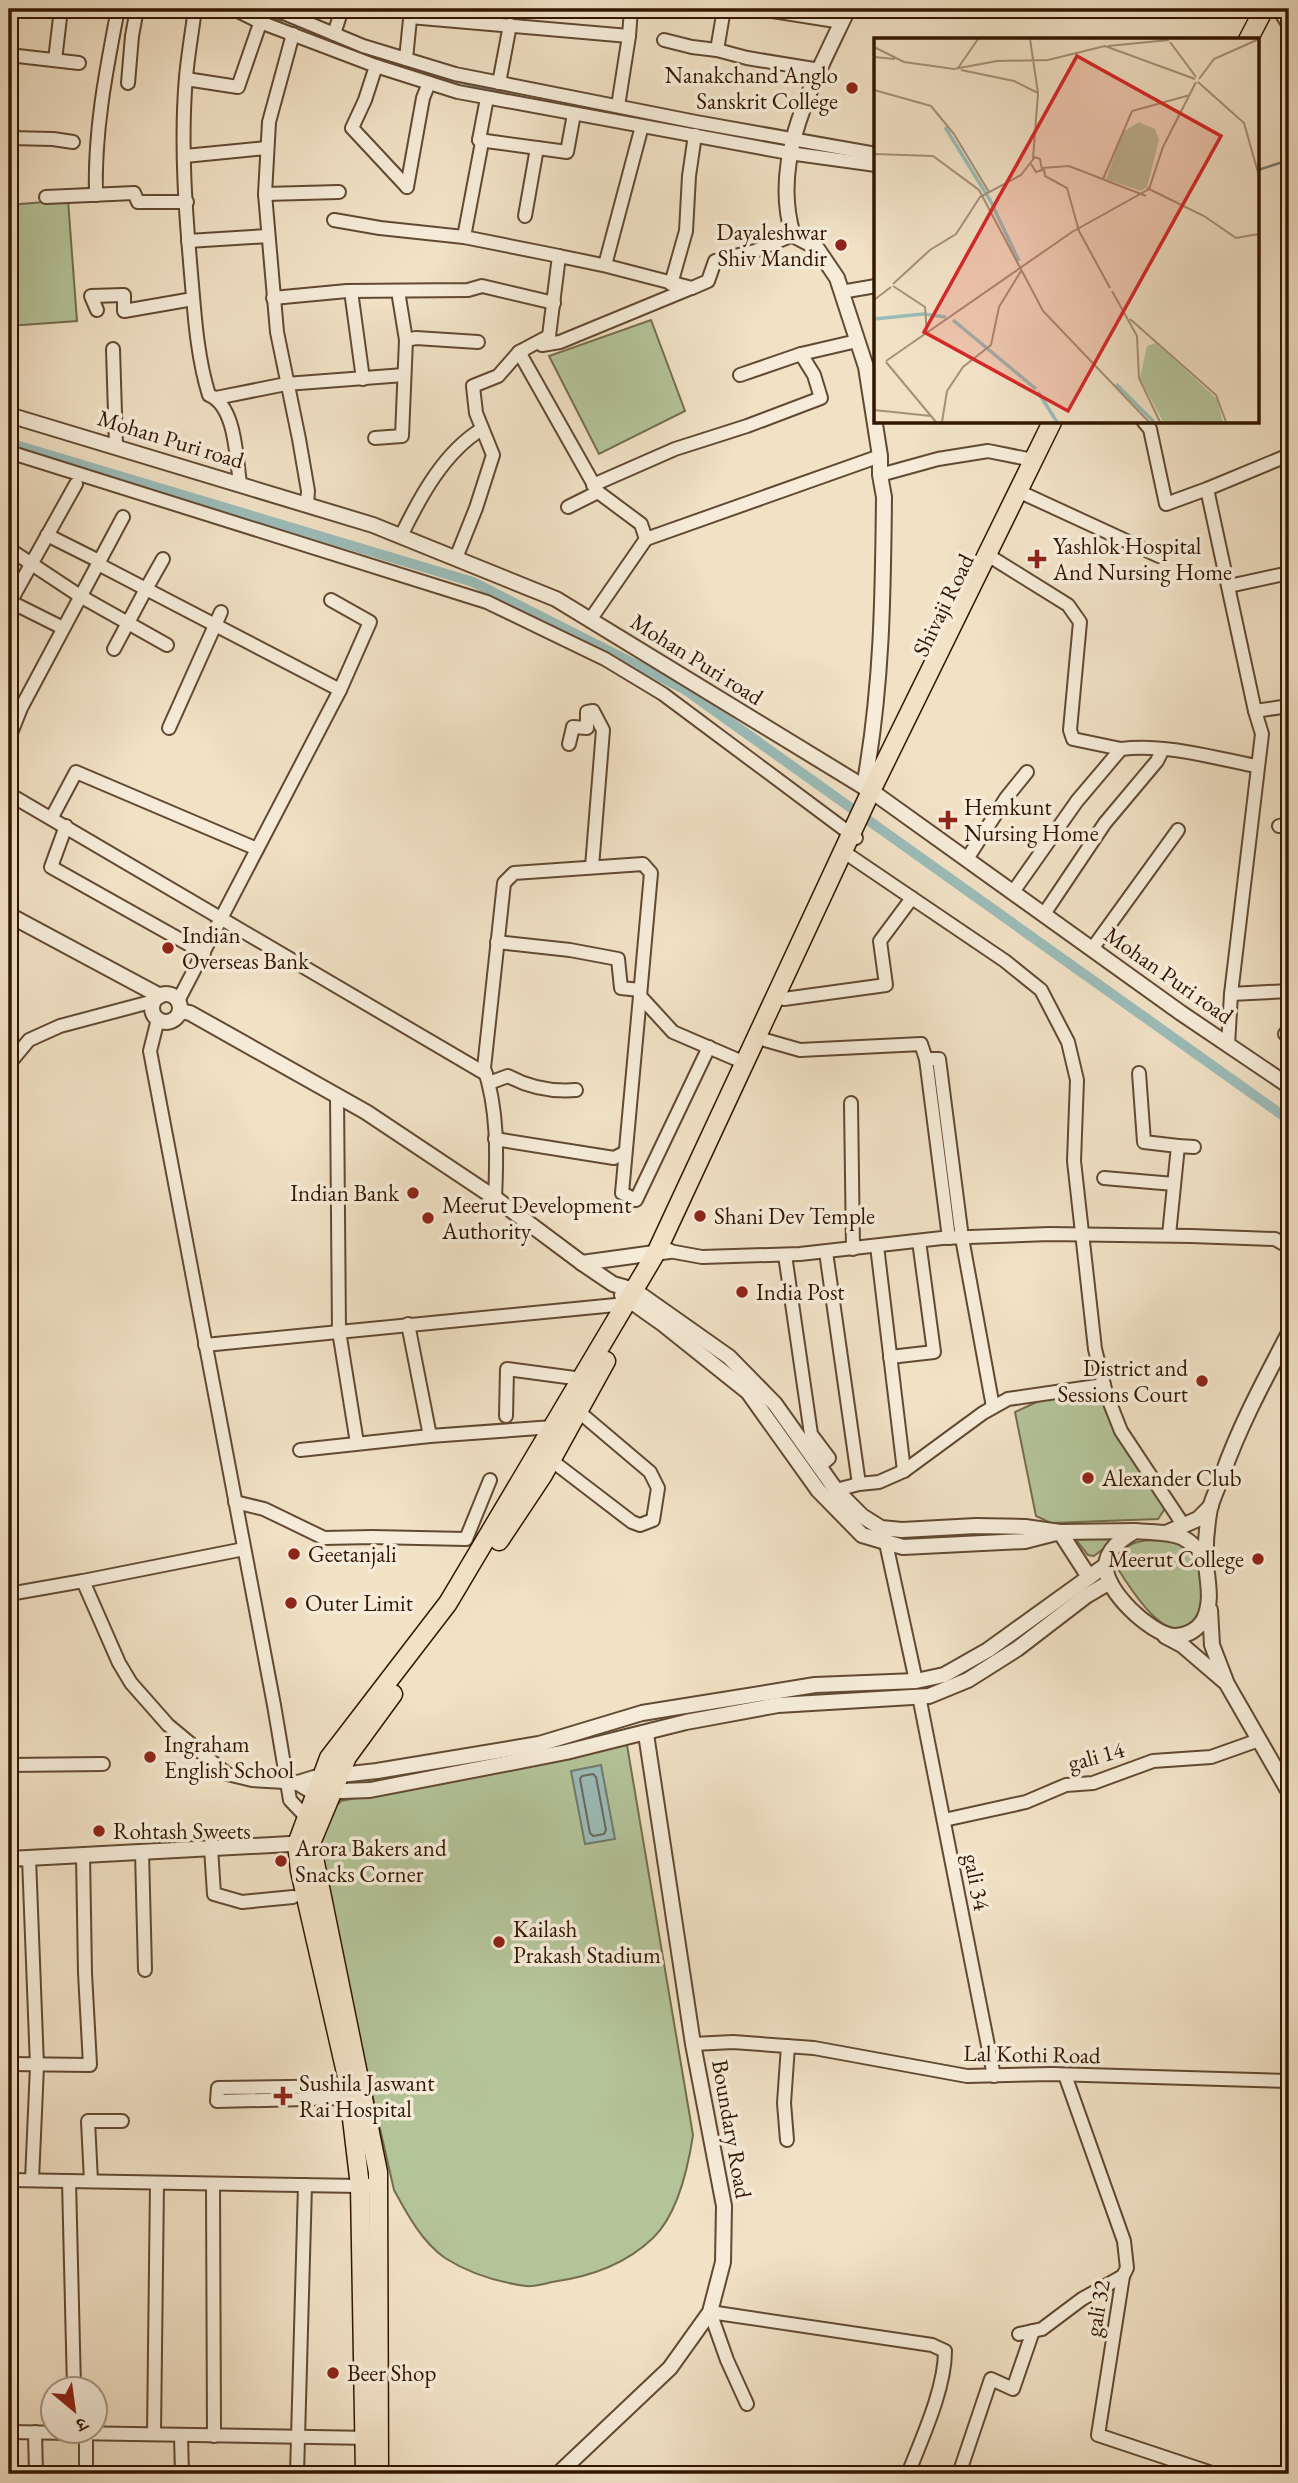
<svg xmlns="http://www.w3.org/2000/svg" width="1298" height="2483" viewBox="0 0 1298 2483" font-family="'EB Garamond','Noto Serif Devanagari',serif">
	<style>
		.green { fill: #b4c499; stroke: #746d4c; stroke-width: 2 }
		.water { fill: #9bbcb9; stroke: #717a6f; stroke-width: 2 }
		.lines { fill: none; stroke-linecap: round; stroke-linejoin: round }
		.shore { stroke: #67695c; stroke-width: 2 }
		.stream { stroke: #717a6f; stroke-width: 2.5 }
		.canal { stroke: #9bbcb9; stroke-width: 10 }
		.minor-casing { stroke: #624931; stroke-width: 16 }
		.tertiary-casing { stroke: #624931; stroke-width: 18 }
		.primary-casing { stroke: #331600; stroke-width: 21 }
		.minor { stroke: #f6ecd9; stroke-width: 12 }
		.tertiary { stroke: #f6ecd9; stroke-width: 14 }
		.primary { stroke: #f1e1c5; stroke-width: 18 }
		.poi-dot { fill: #8f2418; stroke: #f6ecd9; stroke-width: 2.5 }
		.labels { text-anchor: middle; stroke-width: 7; stroke-linejoin: round; paint-order: stroke }
		.poi-label { font-size: 23px; fill: #331600; stroke: #f6ecd9; text-anchor: start }
		.street-label { font-size: 23px; fill: #331600; stroke: #f6ecd9 }
		.inset-river { fill: none; stroke: #9bbcb9; stroke-width: 3.5 }
		.inset-road { fill: none; stroke: #a59076; stroke-width: 2 }
		.view { fill: #d62828; fill-opacity: 0.15; stroke: #d62828; stroke-width: 3.5 }
		.inset-edge { fill: none; stroke: #331600; stroke-width: 3.5 }
	</style>
	<rect width="100%" height="100%" fill="#f1e1c5"/>
	<filter id="stains"><feTurbulence type="fractalNoise" baseFrequency=".00286" numOctaves="4"/><feColorMatrix values="0 0 0 0 .2 0 0 0 0 .09 0 0 0 0 .02 0 0 0 .5 -.17"/></filter>
	<radialGradient id="worn" r=".72"><stop offset=".6" stop-color="#630" stop-opacity="0"/><stop offset="1" stop-color="#630" stop-opacity=".3"/></radialGradient>
	<!-- green -->
	<g class="green">
		<path d="M68 200 77 321 9 326V205Z"/>
		<path d="M651 320 685 411 599 454 549 356Z"/>
		<path d="M1099 1393 1128 1450 1166 1507 1158 1519 1051 1523 1036 1516 1015 1412 1041 1400Z"/>
		<path d="M1123 1534 1094 1556 1088 1555 1077 1541V1539Z"/>
		<path d="M1151 1540 1180 1541C1190 1552 1199 1562 1203 1577 1209 1597 1195 1639 1167 1626 1150 1618 1128 1585 1118 1569 1118 1547 1132 1541 1151 1540Z"/>
		<path d="M627 1745 693 2135C688 2168 678 2214 653 2238 625 2265 589 2277 552 2282 544 2284 534 2287 526 2286 497 2282 470 2274 445 2258 422 2242 407 2214 394 2190L316 1849 320 1822 341 1801Z"/>
	</g>
	<!-- water -->
	<path class="water" d="M601 1765 615 1839 585 1844 571 1771Z"/>
	<g class="lines">
		<!-- shore -->
		<path class="shore" d="M593 1774 596 1777 606 1830 604 1834 593 1836 590 1833 580 1779 582 1776Z"/>
		<!-- stream -->
		<g class="stream">
			<path d="M252 9 259 12"/>
			<path d="M268 16 281 22"/>
			<path d="M309 33 428 75 521 97"/>
			<path d="M679 127 711 131"/>
			<path d="M755 139 787 145"/>
			<path d="M797 146 814 149"/>
			<path d="M1258 170 1289 160"/>
		</g>
		<!-- canal -->
		<path class="canal" d="M9 443 473 582 684 689 1289 1120"/>
		<!-- minor casing -->
		<g class="minor-casing">
			<g id="minor">
				<path d="M195 9C192 32 188 55 186 77 180 146 186 217 192 285 195 321 198 360 209 395 236 406 236 458 240 483"/>
				<path d="M234 9 260 22 376 66 458 92 789 153 876 165"/>
				<path d="M274 9 363 46 455 74 696 122 876 154"/>
				<path d="M760 9 842 22"/>
				<path d="M410 17 629 36"/>
				<path d="M293 34 269 122 265 194 277 332 299 439 308 491 307 504"/>
				<path d="M334 34 342 9"/>
				<path d="M664 40 692 47 717 50 747 58 820 70"/>
				<path d="M717 50 724 9"/>
				<path d="M9 55 79 63"/>
				<path d="M406 59 411 9"/>
				<path d="M55 60 61 9"/>
				<path d="M376 66 365 100 352 128 407 187"/>
				<path d="M186 79 238 87 265 9"/>
				<path d="M128 83 132 36 137 9"/>
				<path d="M499 83 510 25"/>
				<path d="M487 98 479 140 567 152 574 114"/>
				<path d="M618 106 629 36 631 9"/>
				<path d="M9 138 53 139 73 142"/>
				<path d="M185 156 266 148"/>
				<path d="M407 187 423 98 429 83"/>
				<path d="M265 194 339 192"/>
				<path d="M96 195C94 132 106 71 118 9"/>
				<path d="M46 197 134 193 138 202H187"/>
				<path d="M525 216 537 148"/>
				<path d="M334 220 380 228 464 237 559 256"/>
				<path d="M464 237 482 142 479 140"/>
				<path d="M188 241 268 236"/>
				<path d="M605 265 642 126"/>
				<path d="M671 284 686 231 689 176 695 135"/>
				<path d="M351 291 363 379"/>
				<path d="M841 292 876 286"/>
				<path d="M273 298 347 291 468 290 482 286 554 303"/>
				<path d="M97 310 91 296 124 295V311L193 299"/>
				<path d="M406 340 416 338 478 342"/>
				<path d="M542 345 560 342 691 288"/>
				<path d="M113 349 116 446"/>
				<path d="M740 375 801 354"/>
				<path d="M216 398 286 384 404 375"/>
				<path d="M1144 422 1150 429 1166 504 1207 489 1289 455"/>
				<path d="M375 438 402 436 406 340 398 291"/>
				<path d="M9 452 487 602 605 659 663 694 856 838"/>
				<path d="M880 475 938 459 988 451 1033 460"/>
				<path d="M593 485 675 449 747 426 821 398 814 375 801 354 857 341"/>
				<path d="M1207 489 1255 711 1289 706"/>
				<path d="M1018 491 1159 556"/>
				<path d="M568 507 598 492"/>
				<path d="M47 535 99 561"/>
				<path d="M401 536C420 497 444 452 482 429"/>
				<path d="M646 539 641 524 598 492 519 352 549 336 559 256 607 266 692 288 708 281 715 261 755 251 793 235"/>
				<path d="M9 549 80 596 167 645"/>
				<path d="M986 554 1068 605 1080 622 1070 730 1073 739 1121 749"/>
				<path d="M456 558 476 508 493 455 476 413 473 386 498 376 519 352 524 350"/>
				<path d="M98 564 146 589 163 559"/>
				<path d="M1229 586 1289 573"/>
				<path d="M331 600 370 622 340 690"/>
				<path d="M9 604 76 484"/>
				<path d="M9 605 13 603 63 628"/>
				<path d="M590 620 646 539 880 456"/>
				<path d="M114 649 146 589 340 690 178 1001"/>
				<path d="M169 728 221 612"/>
				<path d="M9 738 21 708 123 517"/>
				<path d="M569 744 573 727 587 728V712L593 711 603 730 592 867"/>
				<path d="M9 794 486 1074"/>
				<path d="M52 817 76 772 257 849"/>
				<path d="M66 826 51 867 204 953"/>
				<path d="M1279 826 1289 824"/>
				<path d="M850 856 1005 961 1041 990 1068 1042 1077 1080 1074 1161 1095 1349 1106 1393 1121 1431 1184 1526"/>
				<path d="M967 859 1006 798 1027 772"/>
				<path d="M1013 892 1077 801 1121 749C1163 743 1215 758 1256 766"/>
				<path d="M1044 914 1105 823 1157 761 1163 749"/>
				<path d="M497 942 570 950 618 959 621 988 640 990"/>
				<path d="M1092 949 1178 830"/>
				<path d="M1231 994 1289 991"/>
				<path d="M640 996 622 1193 636 1200 709 1047"/>
				<path d="M784 999 886 985 880 941 912 898"/>
				<path d="M158 1019 150 1051 274 1705 290 1800 307 1818"/>
				<path d="M1285 1034H1289"/>
				<path d="M765 1040 800 1050 921 1044 926 1059"/>
				<path d="M1228 1045 1231 994 1262 734 1255 711"/>
				<path d="M9 1064 29 1040 60 1026 154 1001"/>
				<path d="M1139 1073 1144 1142 1178 1146"/>
				<path d="M489 1083 508 1076C530 1088 551 1092 576 1090"/>
				<path d="M337 1096 339 1331 357 1443"/>
				<path d="M851 1103 853 1249"/>
				<path d="M495 1139 614 1158 624 1153"/>
				<path d="M1104 1178 1174 1184"/>
				<path d="M495 1198C497 1155 498 1109 484 1068L504 883 514 873 643 864 651 873 640 996 673 1032 745 1063"/>
				<path d="M1169 1235 1178 1146 1194 1147"/>
				<path d="M949 1238 926 1059H939L962 1238 993 1407"/>
				<path d="M877 1246 904 1471"/>
				<path d="M669 1251 702 1257 800 1254 942 1238 1049 1234 1191 1236 1275 1239 1289 1247"/>
				<path d="M826 1252 859 1484"/>
				<path d="M785 1255 811 1434 829 1458 819 1467"/>
				<path d="M408 1324 430 1436"/>
				<path d="M205 1345 626 1304"/>
				<path d="M890 1357 934 1352 919 1241"/>
				<path d="M506 1416 507 1369 582 1379"/>
				<path d="M300 1450 430 1436 553 1427"/>
				<path d="M551 1460 632 1522 640 1525 653 1520 658 1488 650 1472 578 1411"/>
				<path d="M836 1490 859 1484 879 1482 904 1471 983 1413 1008 1399 1104 1385"/>
				<path d="M235 1502 264 1509 324 1538 372 1537 466 1539 490 1480"/>
				<path d="M884 1534 916 1681"/>
				<path d="M83 1581 244 1549"/>
				<path d="M9 1594 83 1581 119 1663 131 1683 168 1725 227 1774 252 1780 285 1782"/>
				<path d="M919 1696 994 2076"/>
				<path d="M9 1765 103 1764"/>
				<path d="M944 1820 1026 1802 1066 1785 1093 1783 1153 1761 1211 1757 1259 1740"/>
				<path d="M211 1848 214 1894 242 1902 293 1897"/>
				<path d="M142 1852 145 1970"/>
				<path d="M29 1858 37 2066 32 2180"/>
				<path d="M693 2044 733 2042 814 2048 967 2076 1052 2074 1289 2081"/>
				<path d="M9 2064 90 2065 85 1973 83 1855"/>
				<path d="M1065 2075 1124 2241 1127 2268 1123 2276 1098 2435 1215 2474"/>
				<path d="M349 2098 217 2101 218 2088 356 2086"/>
				<path d="M787 2140 784 2103 788 2046"/>
				<path d="M9 2180 360 2186 378 2184"/>
				<path d="M69 2181 74 2388"/>
				<path d="M91 2181 88 2121H122"/>
				<path d="M213 2184 214 2436"/>
				<path d="M1019 2334 1042 2329 1082 2299 1123 2276"/>
				<path d="M747 2404 727 2360 710 2312 932 2345 945 2351C945 2389 922 2438 908 2474"/>
				<path d="M9 2432 372 2438"/>
				<path d="M35 2432 36 2474"/>
				<path d="M86 2433V2474"/>
				<path d="M154 2434 157 2183"/>
				<path d="M181 2435 182 2474"/>
				<path d="M297 2474 305 2185"/>
				<path d="M959 2474 991 2379 1013 2389 1033 2331"/>
				<path d="M1289 2474V2472"/>
			</g>
		</g>
		<!-- tertiary casing -->
		<g class="tertiary-casing">
			<g id="tertiary">
				<path d="M848 9C816 78 769 157 793 235L816 247 837 278 866 367 880 456V475L884 497C883 597 882 688 864 787"/>
				<path d="M1280 9 1289 24"/>
				<path d="M9 415 373 525 556 599 877 795 1181 1013 1289 1086"/>
				<path d="M9 915 160 996"/>
				<circle cx="166" cy="1008" r="14"/>
				<path d="M180 1011 190 1013 366 1112 495 1198 582 1263 613 1284 634 1290 729 1357 775 1404 836 1490 862 1516 881 1528 902 1530 976 1526 1025 1527 1060 1532 1135 1531"/>
				<path d="M582 1263 669 1251"/>
				<path d="M622 1295 663 1324 748 1392 818 1490 862 1535 903 1547 1025 1541 1060 1532 1089 1577"/>
				<path d="M1166 1533 1198 1519 1211 1506"/>
				<path d="M1206 1564C1189 1529 1169 1534 1135 1531 1122 1539 1106 1549 1106 1567 1105 1591 1150 1633 1173 1636 1185 1637 1198 1630 1204 1619 1213 1599 1207 1582 1206 1562 1205 1544 1207 1525 1210 1508 1213 1497 1219 1485 1223 1473 1240 1425 1265 1379 1289 1333"/>
				<path d="M1210 1610 1212 1645 1227 1684 1289 1792"/>
				<path d="M1165 1636 1182 1645 1224 1681"/>
				<path d="M285 1782 298 1783 313 1792 370 1790 566 1752 686 1722 778 1705 929 1696 968 1680 1017 1649 1086 1596 1110 1582"/>
				<path d="M298 1783 314 1778 377 1771 539 1744 642 1713 815 1685 916 1681 944 1675 988 1650 1106 1565"/>
				<path d="M9 1859 308 1843"/>
				<path d="M558 2474 670 2368 710 2312 723 2262 724 2206 693 2044 646 1734"/>
			</g>
		</g>
		<!-- primary casing -->
		<g class="primary-casing">
			<g id="primary">
				<path d="M1248 40 1264 9"/>
				<path d="M499 1541 543 1475 606 1361"/>
				<path d="M365 2474 360 2186 347 2077 300 1871 297 1844 329 1758 448 1603 657 1251 871 791 1052 422"/>
				<path d="M379 2474 378 2172 311 1843 347 1757 393 1694"/>
			</g>
		</g>
		<!-- minor -->
		<use href="#minor" class="minor"/>
		<!-- tertiary -->
		<use href="#tertiary" class="tertiary"/>
		<!-- primary -->
		<use href="#primary" class="primary"/>
	</g>
	<!-- markers -->
	<g class="poi-dot">
		<circle cx="852" cy="88" r="7"/>
		<circle cx="841" cy="245" r="7"/>
		<path d="M1033.5 548.5h7v7h7v7h-7v7h-7v-7h-7v-7h7z"/>
		<path d="M944.5 809.5h7v7h7v7h-7v7h-7v-7h-7v-7h7z"/>
		<circle cx="168" cy="948" r="7"/>
		<circle cx="413" cy="1193" r="7"/>
		<circle cx="700" cy="1216" r="7"/>
		<circle cx="428" cy="1218" r="7"/>
		<circle cx="742" cy="1292" r="7"/>
		<circle cx="1202" cy="1381" r="7"/>
		<circle cx="1088" cy="1478" r="7"/>
		<circle cx="294" cy="1554" r="7"/>
		<circle cx="1258" cy="1559" r="7"/>
		<circle cx="291" cy="1603" r="7"/>
		<circle cx="150" cy="1757" r="7"/>
		<circle cx="99" cy="1831" r="7"/>
		<circle cx="281" cy="1861" r="7"/>
		<circle cx="499" cy="1942" r="7"/>
		<path d="M279.5 2085.5h7v7h7v7h-7v7h-7v-7h-7v-7h7z"/>
		<circle cx="333" cy="2373" r="7"/>
	</g>
	<g class="labels">
		<!-- poi labels -->
		<g class="poi-label">
			<text x="838" y="83" text-anchor="end">Nanakchand Anglo<tspan x="838" dy="26">Sanskrit College</tspan></text>
			<text x="827" y="240" text-anchor="end">Dayaleshwar<tspan x="827" dy="26">Shiv Mandir</tspan></text>
			<text x="1053" y="554">Yashlok Hospital<tspan x="1053" dy="26">And Nursing Home</tspan></text>
			<text x="964" y="815">Hemkunt<tspan x="964" dy="26">Nursing Home</tspan></text>
			<text x="182" y="943">Indian<tspan x="182" dy="26">Overseas Bank</tspan></text>
			<text x="399" y="1201" text-anchor="end">Indian Bank</text>
			<text x="442" y="1213">Meerut Development<tspan x="442" dy="26">Authority</tspan></text>
			<text x="714" y="1224">Shani Dev Temple</text>
			<text x="756" y="1300">India Post</text>
			<text x="1188" y="1376" text-anchor="end">District and<tspan x="1188" dy="26">Sessions Court</tspan></text>
			<text x="1102" y="1486">Alexander Club</text>
			<text x="308" y="1562">Geetanjali</text>
			<text x="1244" y="1567" text-anchor="end">Meerut College</text>
			<text x="305" y="1611">Outer Limit</text>
			<text x="164" y="1752">Ingraham<tspan x="164" dy="26">English School</tspan></text>
			<text x="113" y="1839">Rohtash Sweets</text>
			<text x="295" y="1856">Arora Bakers and<tspan x="295" dy="26">Snacks Corner</tspan></text>
			<text x="513" y="1937">Kailash<tspan x="513" dy="26">Prakash Stadium</tspan></text>
			<text x="299" y="2091">Sushila Jaswant<tspan x="299" dy="26">Rai Hospital</tspan></text>
			<text x="347" y="2381">Beer Shop</text>
		</g>
		<!-- street labels -->
		<g class="street-label">
			<text transform="translate(171 439) rotate(17)" y="8">Mohan Puri road</text>
			<text transform="translate(943 605) rotate(-64)" y="8">Shivaji Road</text>
			<text transform="translate(697 659) rotate(32)" y="8">Mohan Puri road</text>
			<text transform="translate(1169 975) rotate(35)" y="8">Mohan Puri road</text>
			<text transform="translate(1096 1756) rotate(-15)" y="8">gali 14</text>
			<text transform="translate(977 1882) rotate(79)" y="8">gali 34</text>
			<text transform="translate(1032 2054) rotate(1)" y="8">Lal Kothi Road</text>
			<text transform="translate(732 2129) rotate(80)" y="8">Boundary Road</text>
			<text transform="translate(1097 2308) rotate(-80)" y="8">gali 32</text>
		</g>
	</g>
	<!-- overview -->
	<g transform="translate(874 38)">
		<rect width="385" height="385" fill="#f1e1c5"/>
		<path d="M265 84 281 91 285 102 273 149 267 153 232 141 249 94ZM282 305 343 361 349 384H289L266 340 273 308Z" fill="#b4c499"/>
		<path class="inset-river" d="M71 89 116 162 145 223M0 281 49 276 72 279M79 282 162 351M242 346 280 384M164 354 183 384"/>
		<path class="inset-road" d="M156 1 164 55 159 121M296 4 322 39M234 8 295 2M0 9 30 24 80 31 123 23 174 22 231 8 321 41M0 19 21 21M84 30 104 1M87 32 140 43 164 55M325 41 340 21 385 1M324 44 370 85 385 138M0 52 57 68 80 96 115 154M0 116 59 118 105 152 169 273 275 384M168 130 195 128 272 158M170 131 171 138 193 150 205 193 236 250M229 141 258 73 316 57M273 150 330 178 362 200 385 196M19 246 56 212 82 196 106 159 147 137 161 119 166 121 168 132 162 134 157 126M19 248 51 269 53 296M238 253 263 298 265 340 286 384M0 262 17 249M256 281 342 357 352 384M12 323 198 194 275 151 289 109 322 44M12 324 62 384M0 372 57 378M68 384 73 353 89 329 117 307 125 269 147 233"/>
		<path class="view" d="M203 18 347 98 194 373 50 294Z"/>
		<rect width="385" height="385" class="inset-edge"/>
	</g>
	<!-- margin -->
	<rect width="1298" height="2483" fill="none" stroke="#f1e1c5" stroke-width="35"/>
	<rect x="10" y="10" width="1277" height="2462" fill="none" stroke="#331600" stroke-width="3.5"/>
	<rect x="18" y="18" width="1263" height="2448" fill="none" stroke="#331600" stroke-width="2"/>
	<!-- north arrow -->
	<g transform="translate(74 2410) rotate(151)"><circle r="33" fill="#f6ecd9" stroke="#a89682" stroke-width="2"/>
	<path d="M0-5L12 26L0 18L-12 26Z" fill="#8f2418"/>
	<text y="-10" font-size="19" font-weight="bold" text-anchor="middle" fill="#331600">उ</text>
	</g>
	<rect width="100%" height="100%" filter="url(#stains)"/>
	<rect width="100%" height="100%" fill="url(#worn)"/>
</svg>
